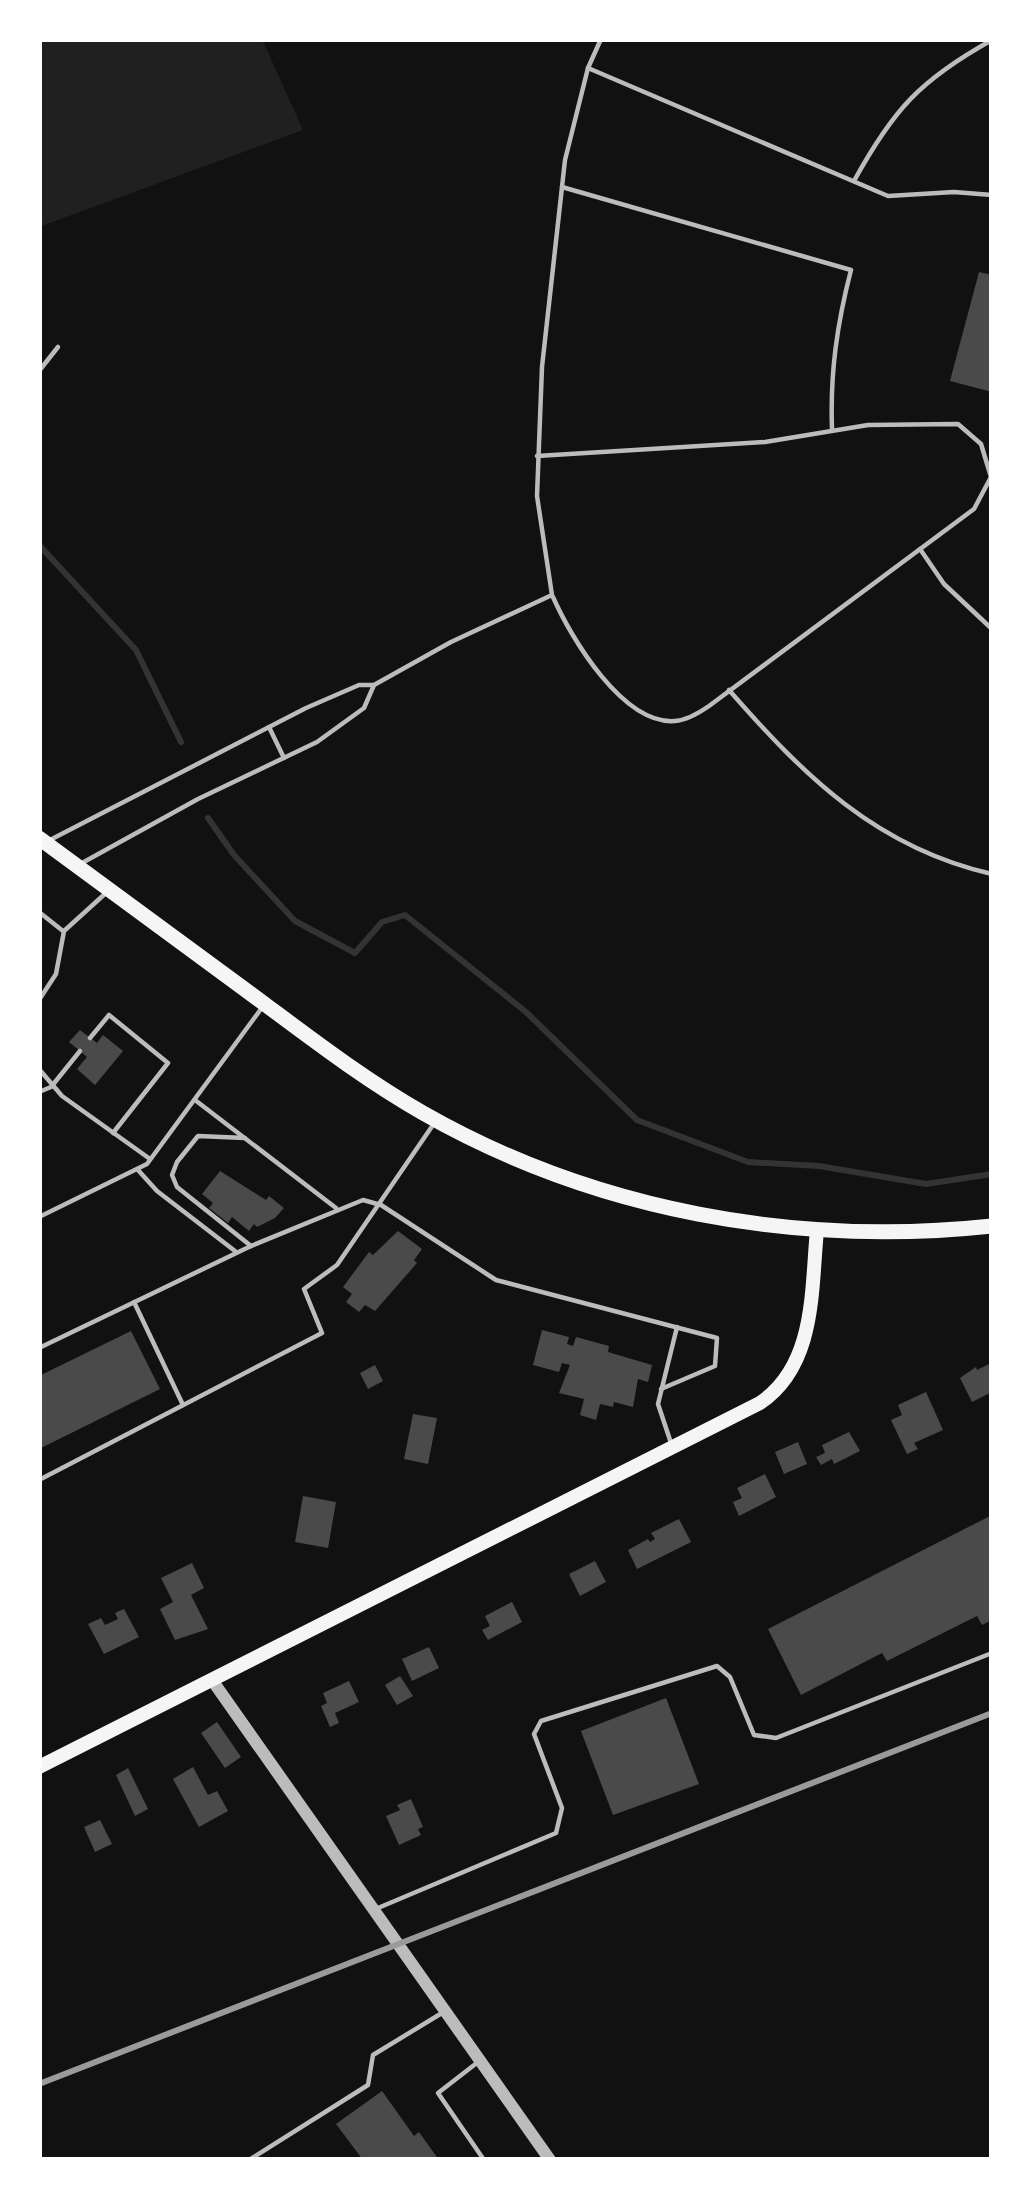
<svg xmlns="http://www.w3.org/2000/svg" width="1031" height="2199" viewBox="0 0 1031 2199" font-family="Barlow,sans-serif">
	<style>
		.green { fill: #202020 }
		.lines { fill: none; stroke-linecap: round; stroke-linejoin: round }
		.stream { stroke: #333; stroke-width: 6 }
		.building { fill: #4a4a4a }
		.service { stroke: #bcbcbc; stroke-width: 4.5 }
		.tertiary { stroke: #bcbcbc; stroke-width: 12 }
		.secondary { stroke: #f5f5f5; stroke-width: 14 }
		.primary { stroke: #f5f5f5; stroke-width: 15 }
		.rail { stroke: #9a9a9a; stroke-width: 6 }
	</style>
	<rect width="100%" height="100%" fill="#111"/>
	<!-- green -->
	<path class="green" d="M39 39H262L303 130 39 227Z"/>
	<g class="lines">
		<!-- stream -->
		<g class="stream">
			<path d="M39 545 136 650 181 742"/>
			<path d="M208 818 234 855 295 921 355 953 382 922 405 915 526 1012 637 1120 748 1162 819 1166 926 1184 992 1174"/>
		</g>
	</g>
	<!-- building -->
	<g class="building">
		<path d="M979 272 992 275V392L950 381Z"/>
		<path d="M80 1030 97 1043 103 1035 123 1051 95 1085 77 1069 87 1057 69 1042Z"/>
		<path d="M220 1171 266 1200 269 1196 284 1208 275 1218 257 1227 254 1224 249 1231 232 1217 228 1223 209 1208 213 1203 202 1194Z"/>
		<path d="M398 1231 422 1249 414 1260 417 1263 375 1311 365 1305 359 1312 346 1302 352 1294 343 1287 369 1252 373 1255Z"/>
		<path d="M542 1330 569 1337 567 1344 573 1346 576 1337 609 1346 608 1352 652 1365 648 1382 638 1379 633 1407 614 1402 613 1407 600 1404 596 1420 580 1415 584 1399 559 1393 570 1365 562 1363 559 1372 533 1365Z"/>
		<path d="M131 1331 160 1389 39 1449V1376Z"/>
		<path d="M989 1364 992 1392 972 1402 960 1378 976 1367 977 1370Z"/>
		<path d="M375 1365 383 1381 368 1389 360 1373Z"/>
		<path d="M926 1392 943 1430 914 1443 918 1449 907 1454 891 1420 902 1415 898 1405Z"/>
		<path d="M413 1414 437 1418 428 1464 404 1459Z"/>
		<path d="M849 1432 860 1451 834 1464 832 1459 821 1465 816 1457 825 1453 822 1445Z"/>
		<path d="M798 1442 807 1464 784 1474 775 1452Z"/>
		<path d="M765 1474 776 1497 739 1516 733 1502 742 1498 737 1488Z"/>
		<path d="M303 1496 336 1502 328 1548 295 1542Z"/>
		<path d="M992 1515V1620L982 1625 977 1616 887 1661 882 1653 801 1695 768 1629Z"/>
		<path d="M679 1519 691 1542 637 1569 628 1550 648 1539 650 1542 655 1539 651 1533Z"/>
		<path d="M595 1561 606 1582 580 1596 569 1574Z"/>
		<path d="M192 1563 204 1588 191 1595 208 1629 175 1640 160 1609 173 1602 161 1578Z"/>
		<path d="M512 1602 522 1622 488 1640 482 1630 490 1626 485 1616Z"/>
		<path d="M124 1609 139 1637 104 1654 88 1624 101 1618 105 1625 118 1619 115 1613Z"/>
		<path d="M429 1647 439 1668 412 1681 402 1659Z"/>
		<path d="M400 1676 413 1696 397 1705 385 1685Z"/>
		<path d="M349 1681 359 1702 335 1713 339 1723 330 1727 321 1706 327 1703 323 1693Z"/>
		<path d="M666 1698 699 1784 613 1815 581 1731Z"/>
		<path d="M217 1722 241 1757 225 1768 201 1733Z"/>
		<path d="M193 1767 208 1795 217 1791 228 1811 199 1827 173 1779Z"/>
		<path d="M128 1768 148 1809 135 1816 116 1775Z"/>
		<path d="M411 1799 423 1827 418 1829 421 1835 399 1845 386 1816 400 1810 397 1805Z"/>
		<path d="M100 1820 112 1844 95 1852 84 1827Z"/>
		<path d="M382 2091 414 2136 419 2132 439 2160H363L336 2124Z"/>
	</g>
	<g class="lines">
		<!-- service -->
		<g class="service">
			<path d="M588 68 888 196 954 192 992 195"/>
			<path d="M854 181C893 110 920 80 992 40"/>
			<path d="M562 187 851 270C837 324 830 373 832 429"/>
			<path d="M39 371 58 347"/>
			<path d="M537 456 765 442 868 425 958 424 981 444 991 477 974 509 709 706C699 713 688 720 675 721 623 725 571 638 553 597"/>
			<path d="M920 549 944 584 992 629"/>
			<path d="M729 690C804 776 877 848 992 874"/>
			<path d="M269 727 284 758"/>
			<path d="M48 841 306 708 359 685H374L451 642 552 595 537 496 542 367 565 160 588 68 601 39"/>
			<path d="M82 863 198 799 317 742 364 708 374 685"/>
			<path d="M39 912 63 931"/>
			<path d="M39 1000 56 974 64 931 107 892"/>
			<path d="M90 1038 109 1015 168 1063 113 1133"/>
			<path d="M39 1069 62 1096 150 1159"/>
			<path d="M39 1092 51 1087 80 1051"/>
			<path d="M195 1100 336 1208"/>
			<path d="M245 1138 198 1136 177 1162 172 1175 177 1187 251 1246"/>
			<path d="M138 1170 157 1191 235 1251"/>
			<path d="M39 1217 147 1164 261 1009"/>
			<path d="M134 1302 183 1405"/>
			<path d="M39 1348 251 1246 363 1200 381 1205 496 1280 717 1338 715 1366 661 1389"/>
			<path d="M671 1443 658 1404 677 1327"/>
			<path d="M39 1480 322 1333 304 1289 337 1265 435 1122"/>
			<path d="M378 1908 556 1833 562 1808 534 1734 541 1721 717 1666 730 1677 754 1735 776 1738 992 1653"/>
			<path d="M478 2062 438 2093 484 2160"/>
			<path d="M249 2160 368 2085 373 2055 442 2013"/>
		</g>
		<!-- tertiary -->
		<path class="tertiary" d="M212 1680 550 2160"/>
		<!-- secondary -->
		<path class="secondary" d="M39 1767 760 1403C816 1365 811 1291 817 1230"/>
		<!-- primary -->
		<path class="primary" d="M39 838C114 894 190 949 266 1005 317 1043 367 1081 423 1113 595 1211 796 1247 992 1226"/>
		<!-- rail -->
		<path class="rail" d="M39 2084 992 1713"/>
	</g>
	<!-- border -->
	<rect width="1031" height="2199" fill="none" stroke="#ffffff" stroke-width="84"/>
</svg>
